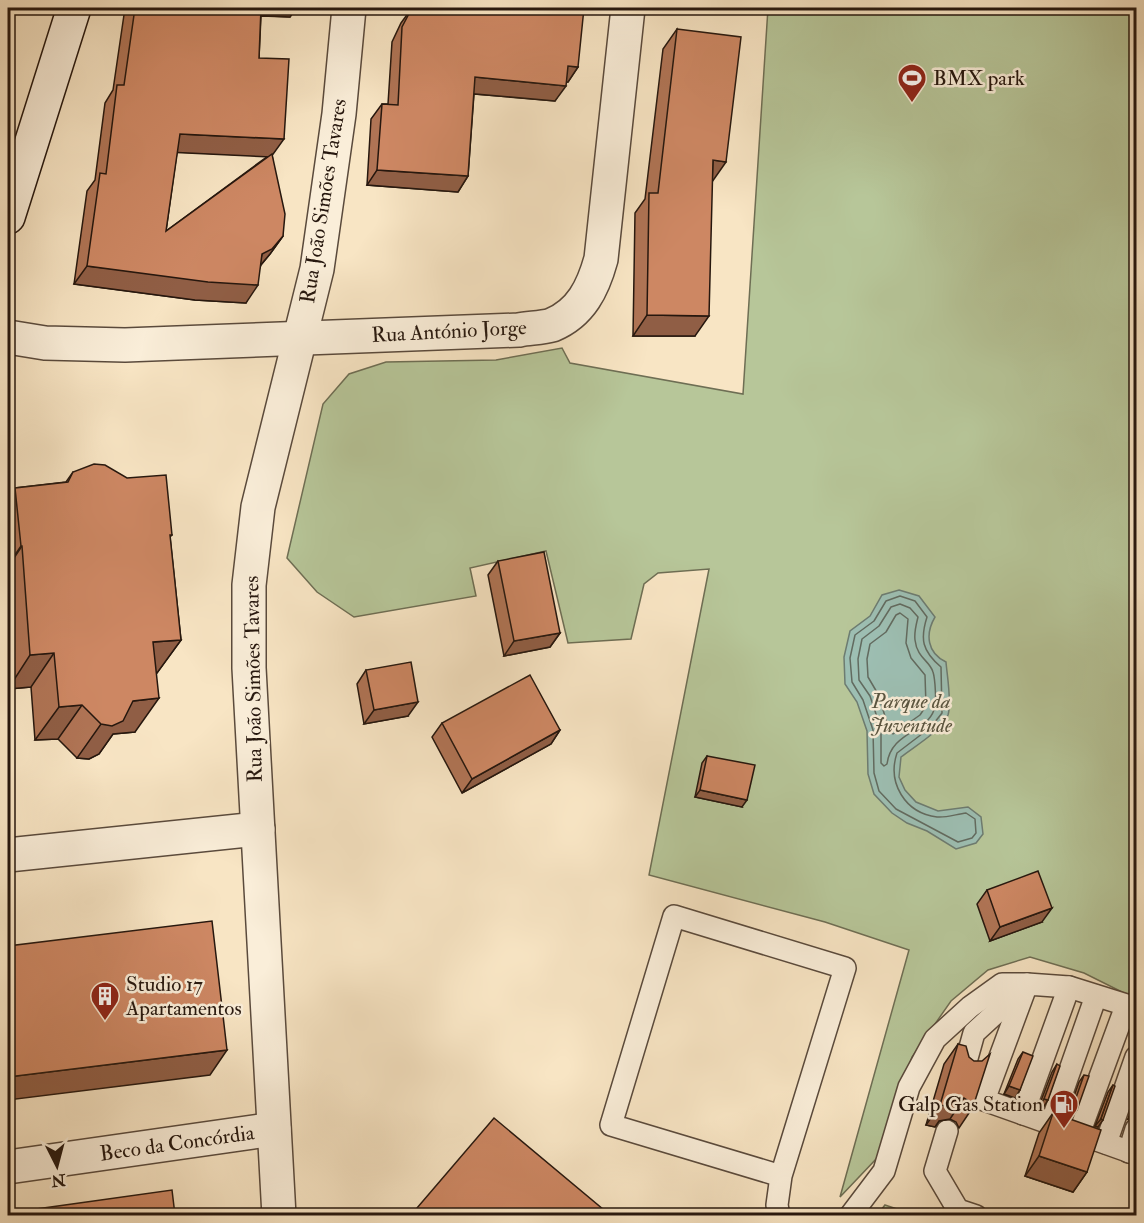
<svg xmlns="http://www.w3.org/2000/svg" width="1144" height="1223" viewBox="0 0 1144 1223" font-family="'IM FELL Double Pica',serif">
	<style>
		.green { fill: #b7c699; stroke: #6e6e54; stroke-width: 1.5 }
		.water { fill: #9dbfb3; stroke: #6d7c71; stroke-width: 1.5 }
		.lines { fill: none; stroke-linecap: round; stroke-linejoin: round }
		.shore { stroke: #626b60; stroke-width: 1.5 }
		.lane-casing { stroke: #5a4a3c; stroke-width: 24 }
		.street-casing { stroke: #5a4a3c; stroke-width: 36 }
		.secondary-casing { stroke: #26170e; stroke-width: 36 }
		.lane { stroke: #faeed9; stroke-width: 21 }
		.street { stroke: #faeed9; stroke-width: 33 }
		.secondary { stroke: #faeed9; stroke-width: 33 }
		.wall { fill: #b07455; stroke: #26170e; stroke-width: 1.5; fill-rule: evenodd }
		.shaded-wall { fill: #905e45; stroke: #26170e; stroke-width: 1.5 }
		.building { fill: #cd8763; stroke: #26170e; stroke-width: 1.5 }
		.labels { text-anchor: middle; stroke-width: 5; stroke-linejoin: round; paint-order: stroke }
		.poi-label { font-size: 21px; fill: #26170e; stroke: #faeed9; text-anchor: start }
		.street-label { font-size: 21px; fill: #26170e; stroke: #faeed9 }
		.park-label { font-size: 21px; font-style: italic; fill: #59543f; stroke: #faeed9 }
	</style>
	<rect width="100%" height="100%" fill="#f8e5c4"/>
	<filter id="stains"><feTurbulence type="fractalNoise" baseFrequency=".00333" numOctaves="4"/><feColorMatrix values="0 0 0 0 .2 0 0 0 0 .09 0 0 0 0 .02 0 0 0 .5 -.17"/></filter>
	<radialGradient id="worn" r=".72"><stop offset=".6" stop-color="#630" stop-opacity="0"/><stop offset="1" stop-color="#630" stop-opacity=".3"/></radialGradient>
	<!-- green -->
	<g class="green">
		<path d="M768 8H1136V999L1084 973 1030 957 988 970 951 1001 912 1057 877 1158 840 1197 909 950 825 922 649 875 709 569 658 573 644 584 631 639 568 643 546 551 470 568 476 596 354 617 317 592 287 558 323 404 349 374 386 362 496 360 562 348 570 363 743 394Z"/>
		<path d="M885 1205 915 1215H877Z"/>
	</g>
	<!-- water -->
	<path class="water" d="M899 590 919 596 935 617C925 634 927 653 946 662 947 675 952 703 948 715 941 731 915 746 901 757L899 777 905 790 916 802 938 811 968 807 981 817 983 834 976 843 956 849 927 831 907 823 892 813 874 794 868 774 867 731 857 702 845 684 844 657 850 631 870 616 882 595Z"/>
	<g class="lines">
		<!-- shore -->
		<g class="shore">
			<path d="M900 596 915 601 927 617C920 639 922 651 941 667L942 713 931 727 897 753C887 783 905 813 937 817 946 818 957 814 966 813L975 819 976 833 972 838 958 842 896 809 879 791 874 773 873 730 863 700 852 682 850 658 855 635 874 621 886 601Z"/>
			<path d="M900 604 910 608 918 617C916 625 914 632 915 640 917 658 930 661 933 672 935 678 937 704 934 710 926 733 891 732 887 764L884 766 881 763V729L870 696 859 680 858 659 862 639 879 626 891 607Z"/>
			<path d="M900 613 908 619 906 643 911 658 925 675 926 706 920 715 893 734 890 732 878 694 868 677 867 659 870 644 886 632 896 615Z"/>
		</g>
		<!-- lane casing -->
		<g class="lane-casing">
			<g id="lane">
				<path d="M1136 1008 1069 987 1027 984 984 1100 1136 1154"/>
				<path d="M964 1069 974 1033 1024 987"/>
				<path d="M1023 1114 1069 987"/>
				<path d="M1051 1124 1096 996"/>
				<path d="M947 1131 935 1171 958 1210 976 1216"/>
				<path d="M1079 1134 1126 1006"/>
				<path d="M1106 1143 1136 1057"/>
				<path d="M1129 1152 1136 1129"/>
				<path d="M779 1216 777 1205 781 1176 845 968 674 916 611 1125 781 1176"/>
				<path d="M850 1216 884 1171 909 1087 935 1039 970 1007 1002 984H1027"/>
			</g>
		</g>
		<!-- street casing -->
		<g class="street-casing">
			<g id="street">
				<path d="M8 337 45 343 125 345 519 330C529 328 542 328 552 325 581 313 593 288 601 259L628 8"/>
				<path d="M8 855 258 829"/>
				<path d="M8 1167 274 1129"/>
				<path d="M279 1216 249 668V585L258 507 317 269 339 114 349 8"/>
			</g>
		</g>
		<!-- secondary casing -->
		<g class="secondary-casing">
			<path id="secondary" d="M8 217 74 8"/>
		</g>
		<!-- lane -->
		<use href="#lane" class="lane"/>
		<!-- street -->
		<use href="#street" class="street"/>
		<!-- secondary -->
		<use href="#secondary" class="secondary"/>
	</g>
	<!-- wall -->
	<g class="wall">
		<path d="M125 8H296L290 17 261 16 259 58 283 236 270 254 261 265 246 303 195 300 74 284 87 191 95 180 105 103 113 90ZM177 152 268 156 166 231Z"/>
		<path d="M412 8 578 67 568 82H566L555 101 474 94 468 176 458 192 367 185 371 119 382 104H388L392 42 401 23Z"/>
		<path d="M677 29 712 182 695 336H633L635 213 645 199 663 49Z"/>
		<path d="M73 472 172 535 170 537 181 640 156 674 135 732 113 734 99 754 89 759 77 758 58 739 35 740 31 687 8 689V499L15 488 66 482Z"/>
		<path d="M498 561 560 633 550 647 504 656 488 575Z"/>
		<path d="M366 670 408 716 364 724 357 684Z"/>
		<path d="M442 723 560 730 551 744 462 793 432 737Z"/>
		<path d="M707 756 742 807 695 797 702 763Z"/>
		<path d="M987 890 1042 922 990 941 977 904Z"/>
		<path d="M958 1044 973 1107 959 1128 956 1122 950 1119 939 1121 935 1127 926 1125 944 1064Z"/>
		<path d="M1023 1052 1015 1098 1004 1094 1018 1059Z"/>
		<path d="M1057 1064 1043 1108 1039 1106 1052 1072Z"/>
		<path d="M1084 1075 1071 1118 1067 1116 1079 1082Z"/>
		<path d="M1113 1085 1098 1127 1095 1126 1108 1092Z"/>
		<path d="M1137 1098V1117L1128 1119 1134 1102Z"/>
		<path d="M1053 1113 1087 1172 1073 1192 1025 1176 1039 1133Z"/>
	</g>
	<!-- shaded-wall -->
	<g class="shaded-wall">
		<path d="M254 8H296L290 17 249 15Z"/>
		<path d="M568 66 578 67 568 82H557Z"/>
		<path d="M475 77 566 86 555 101 464 93Z"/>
		<path d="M180 134 284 139 271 157 167 152Z"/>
		<path d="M713 160 726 162 712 182Z"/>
		<path d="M377 170 468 176 458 192 367 185Z"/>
		<path d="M283 236 270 254 259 267 262 254Z"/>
		<path d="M87 266 258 285 246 303 195 300 74 284Z"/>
		<path d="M647 315 709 316 695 336H633Z"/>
		<path d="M21 546H22L8 567V565Z"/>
		<path d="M560 633 550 647 504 656 514 641Z"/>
		<path d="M181 640 157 673 130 676 153 642Z"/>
		<path d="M54 653 31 687 8 689 30 655Z"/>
		<path d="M159 698 135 732 113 734 99 754 89 759 77 758 101 724 133 701Z"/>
		<path d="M418 702 408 716 364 724 374 710Z"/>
		<path d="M82 705 58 739 35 740 59 707Z"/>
		<path d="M560 730 551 744 462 793 472 779Z"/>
		<path d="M700 790 747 800 742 807 695 797Z"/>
		<path d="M1052 908 1042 922 990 941 1000 927Z"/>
		<path d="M227 1050 210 1075 8 1100V1077Z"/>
		<path d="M1009 1086 1020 1090 1015 1098 1004 1094Z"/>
		<path d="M964 1098 950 1119 939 1121 935 1127 926 1125 940 1105Z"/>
		<path d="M1044 1099 1048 1100 1043 1108 1039 1106Z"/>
		<path d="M1072 1109 1077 1110 1071 1118 1067 1116Z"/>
		<path d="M1137 1111V1117L1128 1119 1133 1112Z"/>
		<path d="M1101 1119 1103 1120 1098 1127 1095 1126Z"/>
		<path d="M1039 1156 1087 1172 1073 1192 1025 1176Z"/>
	</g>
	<!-- building -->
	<g class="building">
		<path d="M135 8H261L259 58 289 59 284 139 180 134 166 231 272 154 285 214 283 236 272 249 262 254 258 285 208 282 87 266 100 173 106 174 117 85H124Z"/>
		<path d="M412 8H584L578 67 568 66 566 86 475 77 468 176 377 170 382 104 398 105 402 27Z"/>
		<path d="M677 29 741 37 726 162 713 160 709 316 647 315 649 193H658Z"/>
		<path d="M94 464 105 465 127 478 166 475 172 535H170L181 640 153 642 159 698 133 701 123 721 112 726 101 724 82 705 59 707 54 653 30 655 22 546H21L15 488 68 482 73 472Z"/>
		<path d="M544 552 560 633 514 641 498 561Z"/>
		<path d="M411 662 418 702 374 710 366 670Z"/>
		<path d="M530 675 560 730 472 779 442 723Z"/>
		<path d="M707 756 755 765 747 800 700 790Z"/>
		<path d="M1038 871 1052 908 1000 927 987 890Z"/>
		<path d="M212 921 227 1050 8 1077V946Z"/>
		<path d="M958 1044 966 1046 969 1057 974 1061H982L990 1054 973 1107 970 1102 964 1098 953 1101 949 1107 940 1105Z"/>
		<path d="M1023 1052 1033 1056 1020 1090 1009 1086Z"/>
		<path d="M1057 1064 1060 1066 1048 1100 1044 1099Z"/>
		<path d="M1084 1075 1089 1076 1077 1110 1072 1109Z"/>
		<path d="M1113 1085 1115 1086 1103 1120 1101 1119Z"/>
		<path d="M1137 1102V1111L1133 1112Z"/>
		<path d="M1053 1113 1101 1130 1087 1172 1039 1156Z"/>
		<path d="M494 1118 610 1215H411Z"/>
		<path d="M172 1190 175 1215H8V1213Z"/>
	</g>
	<!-- icons -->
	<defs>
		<g id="stadium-pin" transform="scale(1.5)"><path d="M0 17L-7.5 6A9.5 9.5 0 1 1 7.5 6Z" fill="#8f2418" stroke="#faeed9"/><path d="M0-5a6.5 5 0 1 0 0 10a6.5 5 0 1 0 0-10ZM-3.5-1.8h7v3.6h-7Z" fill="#fff"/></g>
		<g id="building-pin" transform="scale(1.5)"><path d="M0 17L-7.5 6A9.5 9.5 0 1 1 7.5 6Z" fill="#8f2418" stroke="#faeed9"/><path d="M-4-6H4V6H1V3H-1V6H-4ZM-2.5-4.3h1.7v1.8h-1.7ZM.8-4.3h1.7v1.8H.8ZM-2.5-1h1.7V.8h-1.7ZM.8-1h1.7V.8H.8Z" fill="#fff"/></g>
		<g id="fuel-pin" transform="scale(1.5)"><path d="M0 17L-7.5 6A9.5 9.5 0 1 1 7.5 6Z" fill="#8f2418" stroke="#faeed9"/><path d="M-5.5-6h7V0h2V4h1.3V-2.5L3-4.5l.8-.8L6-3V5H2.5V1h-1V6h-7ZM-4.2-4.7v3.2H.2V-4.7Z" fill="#fff"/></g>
	</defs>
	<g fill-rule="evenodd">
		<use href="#stadium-pin" x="912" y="78"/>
		<use href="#building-pin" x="105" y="996"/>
		<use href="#fuel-pin" x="1064" y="1104"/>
	</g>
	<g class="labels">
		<!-- poi labels -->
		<g class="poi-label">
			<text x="933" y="85">BMX park</text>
			<text x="126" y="991">Studio 17<tspan x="126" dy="24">Apartamentos</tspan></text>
			<text x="1043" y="1111" text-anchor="end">Galp Gas Station</text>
		</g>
		<!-- street labels -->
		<g class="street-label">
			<text transform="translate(323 201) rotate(-81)" y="7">Rua João Simões Tavares</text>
			<text transform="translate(449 331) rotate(-3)" y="7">Rua António Jorge</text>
			<text transform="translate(253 679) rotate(-91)" y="7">Rua João Simões Tavares</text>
			<text transform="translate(177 1143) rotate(-8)" y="7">Beco da Concórdia</text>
		</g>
		<!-- park labels -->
		<g class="park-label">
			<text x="911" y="708">Parque da<tspan x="911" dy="24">Juventude</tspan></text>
		</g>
	</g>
	<!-- margin -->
	<rect width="1144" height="1223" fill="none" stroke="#f8e5c4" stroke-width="30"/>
	<rect x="9" y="9" width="1126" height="1205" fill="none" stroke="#26170e" stroke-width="3"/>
	<rect x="15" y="15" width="1114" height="1193" fill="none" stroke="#26170e" stroke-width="1.5"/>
	<!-- north arrow -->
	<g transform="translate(57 1166) rotate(174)" stroke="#faeed9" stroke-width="4.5" paint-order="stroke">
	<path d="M0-4.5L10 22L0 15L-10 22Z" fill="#26170e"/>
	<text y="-9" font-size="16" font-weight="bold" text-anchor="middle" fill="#26170e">N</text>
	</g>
	<rect width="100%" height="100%" filter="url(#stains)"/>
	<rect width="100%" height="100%" fill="url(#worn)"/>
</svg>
